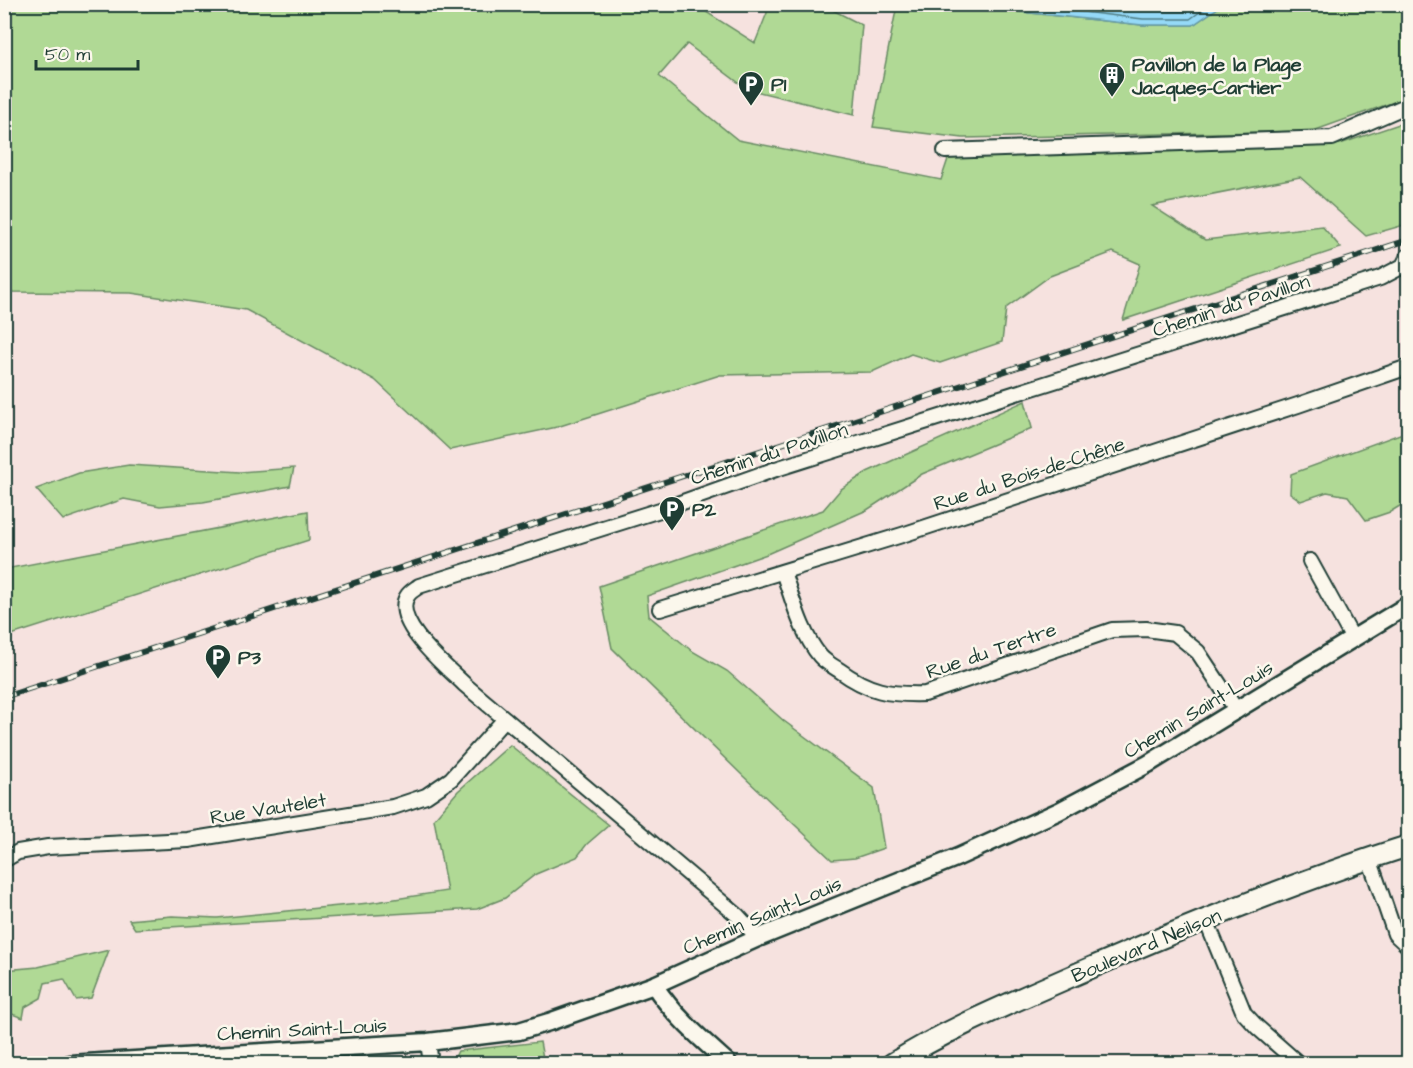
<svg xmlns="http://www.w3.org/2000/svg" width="1413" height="1068" viewBox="0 0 1413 1068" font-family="'Architects Daughter',sans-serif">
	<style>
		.green { fill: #b0d995; stroke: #688b64; stroke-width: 1.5 }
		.water { fill: #95d9f7; stroke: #669ba9; stroke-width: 1.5 }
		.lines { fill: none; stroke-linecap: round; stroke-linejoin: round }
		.shore { stroke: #4e7b82; stroke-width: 1.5 }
		.minor-casing { stroke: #1f3d34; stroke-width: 18 }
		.tertiary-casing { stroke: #1f3d34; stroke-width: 21 }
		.secondary-casing { stroke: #1f3d34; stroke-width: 24 }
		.minor { stroke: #fbf7ec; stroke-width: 14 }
		.tertiary { stroke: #fbf7ec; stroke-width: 16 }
		.secondary { stroke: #fbf7ec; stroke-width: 20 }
		.rail-casing { stroke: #1f3d34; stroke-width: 6 }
		.rail { stroke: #fbf7ec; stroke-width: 4; stroke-dasharray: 11; stroke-linecap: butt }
		.labels { text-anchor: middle; stroke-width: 5; stroke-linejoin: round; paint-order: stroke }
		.poi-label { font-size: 20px; font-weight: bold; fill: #1f3d34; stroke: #fbf7ec; text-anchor: start }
		.street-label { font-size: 20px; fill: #1f3d34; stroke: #fbf7ec }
	</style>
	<rect width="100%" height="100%" fill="#f6e2df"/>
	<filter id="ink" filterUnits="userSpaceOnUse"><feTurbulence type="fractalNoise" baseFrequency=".0167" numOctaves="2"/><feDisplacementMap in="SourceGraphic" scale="12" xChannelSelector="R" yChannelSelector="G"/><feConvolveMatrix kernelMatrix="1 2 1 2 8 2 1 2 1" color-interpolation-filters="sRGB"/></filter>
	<g filter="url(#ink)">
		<!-- green -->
		<g class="green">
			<path d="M5 5H699L706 12 755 43 767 13 766 5H823L862 25 854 115 747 89 687 44 659 76 738 140 941 180 949 156 1340 144 1408 121V224L1366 236 1300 177 1152 206 1205 240 1322 226 1341 248 1123 320 1140 264 1113 252 1050 276 1006 308 1002 342 940 363 911 354 872 372 720 375 557 427 450 450 375 380 246 310 131 293 9 292 5 289Z"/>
			<path d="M897 5H994L1021 12 1142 25H1193L1222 5H1408V97L1313 131 963 138 873 127Z"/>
			<path d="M1025 401 1032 428 922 474 867 510 767 554 647 596 649 616 692 651 727 671 784 721 874 788 884 848 855 858 832 860 743 776 612 648 599 586 823 510 841 489 867 472Z"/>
			<path d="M1408 431V501L1390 512 1366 520 1348 496 1327 492 1301 501 1290 493 1291 474Z"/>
			<path d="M129 465 240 472 294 468 290 486 203 502 160 506 124 499 63 520 36 489 79 473Z"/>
			<path d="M308 511 309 540 5 637V569Z"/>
			<path d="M510 745 609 825 587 844 577 857 536 874 505 898 477 909 135 929 129 920 172 916 217 918 369 903 447 891 434 819 458 791Z"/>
			<path d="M109 950 91 998 76 1000 64 979 45 983 41 998 25 1007 23 1018 9 1013 5 1006V970L38 967Z"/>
			<path d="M540 1042 543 1058 536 1063H452L458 1051Z"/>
		</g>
		<!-- water -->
		<path class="water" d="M994 5H1222L1193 25H1142L1021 12Z"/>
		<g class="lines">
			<!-- shore -->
			<g class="shore">
				<path d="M1015 4 1143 19H1190L1211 4"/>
				<path d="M1077 4 1143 11H1188L1198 4"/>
			</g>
			<!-- minor casing -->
			<g class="minor-casing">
				<g id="minor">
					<path d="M945 151 1332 138 1408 105"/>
					<path d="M1310 561 1353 639"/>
					<path d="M783 572C793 600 801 633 820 656 825 662 833 666 839 670 869 692 889 695 925 694L1112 630 1146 629 1175 633 1198 652 1237 711"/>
					<path d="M660 609 902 535 1298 405 1408 367"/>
					<path d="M1369 858 1395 934 1408 946"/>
					<path d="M4 860 18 852 48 847 188 840 393 807 426 796 451 779 505 719"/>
					<path d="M1206 920 1244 1013 1257 1027 1299 1064"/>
					<path d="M758 938 737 915 465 685C449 669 389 621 408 595 410 592 415 589 419 586L663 509 776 469 1380 278 1403 266 1408 256"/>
					<path d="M428 1042 431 1064"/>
				</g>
			</g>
			<!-- tertiary casing -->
			<g class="tertiary-casing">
				<g id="tertiary">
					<path d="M654 985C674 1016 701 1039 729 1064"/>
					<path d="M70 1064 428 1042 519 1031 549 1022 654 985 758 938 958 857 1059 811 1148 764 1408 605"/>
				</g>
			</g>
			<!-- secondary casing -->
			<g class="secondary-casing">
				<path id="secondary" d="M892 1064C949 1028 1011 1003 1072 976 1182 928 1294 882 1408 846"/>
			</g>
			<!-- minor -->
			<use href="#minor" class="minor"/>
			<!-- tertiary -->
			<use href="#tertiary" class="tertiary"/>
			<!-- secondary -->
			<use href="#secondary" class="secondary"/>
			<!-- rail casing -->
			<g class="rail-casing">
				<path id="rail" d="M4 697 1408 240"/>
			</g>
			<!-- rail -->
			<use href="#rail" class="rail"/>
		</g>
	</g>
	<!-- icons -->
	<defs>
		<g id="building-pin" transform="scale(1.35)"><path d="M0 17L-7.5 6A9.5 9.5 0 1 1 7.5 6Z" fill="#1f3d34" stroke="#fbf7ec"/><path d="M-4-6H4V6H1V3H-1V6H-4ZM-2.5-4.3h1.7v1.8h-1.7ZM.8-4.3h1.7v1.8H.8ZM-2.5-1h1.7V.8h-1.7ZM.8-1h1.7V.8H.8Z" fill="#fff"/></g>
		<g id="parking-pin" transform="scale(1.35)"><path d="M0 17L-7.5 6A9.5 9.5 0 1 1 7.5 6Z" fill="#1f3d34" stroke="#fbf7ec"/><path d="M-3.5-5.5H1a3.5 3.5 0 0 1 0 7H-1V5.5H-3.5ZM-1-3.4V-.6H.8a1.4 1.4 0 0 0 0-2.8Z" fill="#fff"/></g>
	</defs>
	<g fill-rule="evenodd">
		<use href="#building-pin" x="1112" y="75"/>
		<use href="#parking-pin" x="751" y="84"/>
		<use href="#parking-pin" x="672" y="509"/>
		<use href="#parking-pin" x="218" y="657"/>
	</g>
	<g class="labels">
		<!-- poi labels -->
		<g class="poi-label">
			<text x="1132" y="71">Pavillon de la Plage<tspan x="1132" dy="23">Jacques-Cartier</tspan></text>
			<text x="771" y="91">P1</text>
			<text x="692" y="516">P2</text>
			<text x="238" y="664">P3</text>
		</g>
		<!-- street labels -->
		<g class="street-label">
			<text transform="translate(1231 305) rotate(-18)" y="7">Chemin du Pavillon</text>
			<text transform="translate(769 453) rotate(-18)" y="7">Chemin du Pavillon</text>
			<text transform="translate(1029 473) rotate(-18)" y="7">Rue du Bois-de-Chêne</text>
			<text transform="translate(991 650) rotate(-19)" y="7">Rue du Tertre</text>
			<text transform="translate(1198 709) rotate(-31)" y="7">Chemin Saint-Louis</text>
			<text transform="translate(268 808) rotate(-9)" y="7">Rue Vautelet</text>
			<text transform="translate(762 915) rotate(-23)" y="7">Chemin Saint-Louis</text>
			<text transform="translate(1146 945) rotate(-23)" y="7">Boulevard Neilson</text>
			<text transform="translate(302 1029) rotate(-3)" y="7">Chemin Saint-Louis</text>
		</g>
	</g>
	<!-- margin -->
	<rect width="1413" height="1068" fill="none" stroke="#fbf7ec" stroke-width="24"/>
	<rect x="12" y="12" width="1389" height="1044" fill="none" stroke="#1f3d34" stroke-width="2" filter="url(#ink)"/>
	<!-- scale -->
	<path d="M36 60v9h102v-9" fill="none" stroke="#1f3d34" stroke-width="3"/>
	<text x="45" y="60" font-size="18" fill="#1f3d34" stroke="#fbf7ec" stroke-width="4.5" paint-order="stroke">50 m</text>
</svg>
